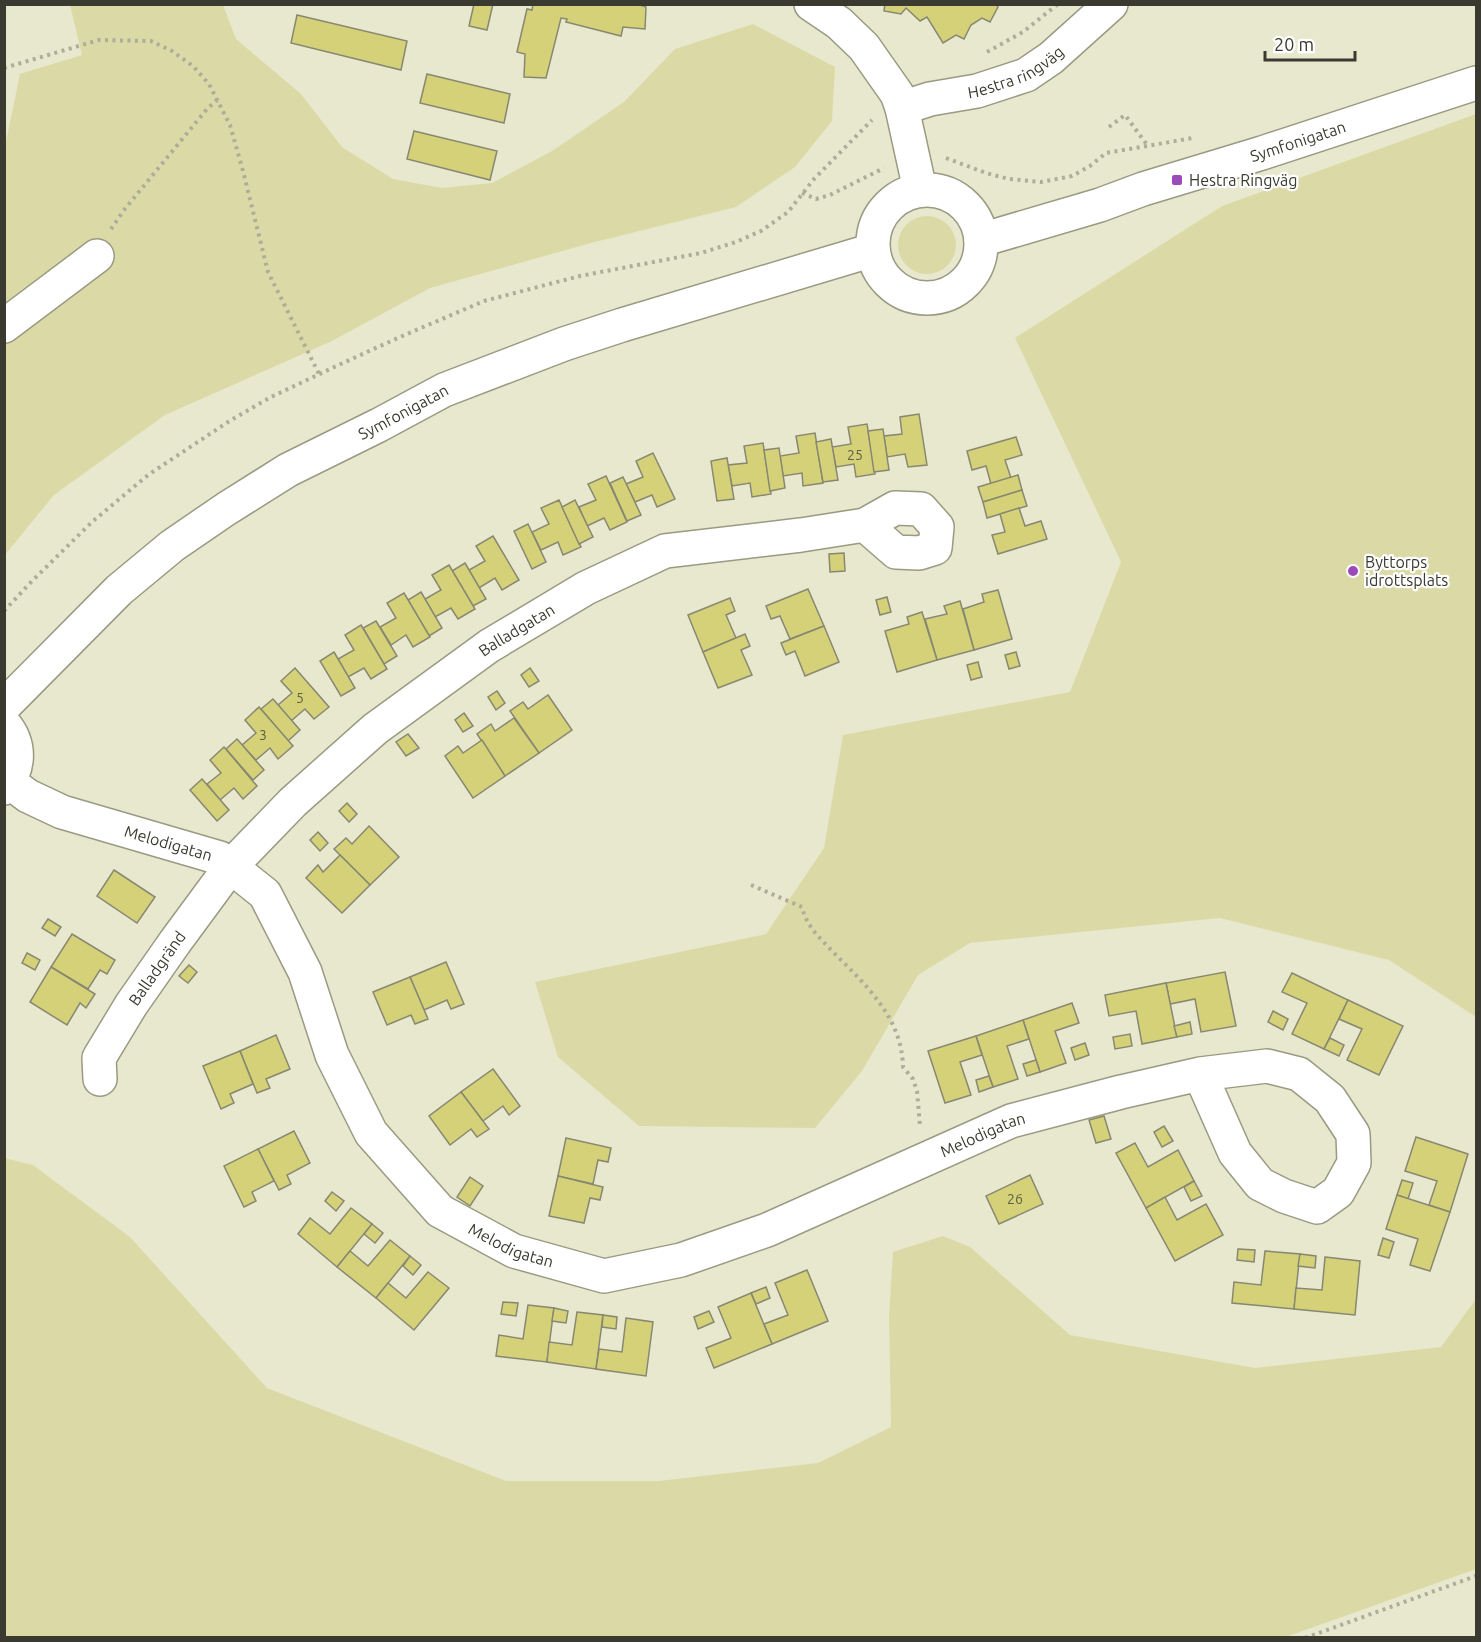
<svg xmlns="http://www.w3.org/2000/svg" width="1481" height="1642" viewBox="0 0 1481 1642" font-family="Ubuntu,sans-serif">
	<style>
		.green { fill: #dbdaa7 }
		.building { fill: #d4d179; stroke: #888871; stroke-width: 1.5 }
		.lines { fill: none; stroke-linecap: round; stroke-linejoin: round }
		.minor-casing { stroke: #9a9a83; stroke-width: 36 }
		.path { stroke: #adad99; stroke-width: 4; stroke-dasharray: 3 4.5; stroke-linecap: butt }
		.minor { stroke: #fff; stroke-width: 33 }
		.poi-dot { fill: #9d4ab9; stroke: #fff; stroke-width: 2 }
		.labels { text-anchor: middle; stroke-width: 4.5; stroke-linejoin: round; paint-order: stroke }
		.number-label { font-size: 14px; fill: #606042 }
		.street-label { font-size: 16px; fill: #3a3a30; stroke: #fff }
		.poi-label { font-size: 16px; fill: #3a3a30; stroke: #fff; text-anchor: start }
	</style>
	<rect width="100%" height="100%" fill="#e8e8cf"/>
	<!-- green -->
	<g class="green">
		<path d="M70 5H223L236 39 301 94 342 147 393 179 442 188 492 183 552 151 624 102 675 49 753 24 835 67 832 121 795 167 736 207 591 243 430 288 332 341 165 415 54 495 5 555V146L20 74 82 55Z"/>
		<path d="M1476 114V1017L1389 960 1220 918 970 943 918 975 862 1071 815 1128 639 1126 558 1057 535 982 766 934 824 848 843 735 1070 692 1121 562 1015 338 1222 206Z"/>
		<circle cx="927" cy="245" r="29"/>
		<path d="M4 1158 33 1165 130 1237 267 1388 506 1481H659L818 1463 891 1427 889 1316 893 1252 943 1236 970 1247 1070 1335 1255 1368 1441 1347 1476 1299V1569L1286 1637H5Z"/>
	</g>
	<!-- building -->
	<g class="building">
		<path d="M474 4H493L487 30 469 26Z"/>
		<path d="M533 4H637L646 7 645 29 623 27 621 36 566 22 567 19 561 18 546 78 524 77 525 54 517 52 527 9 532 10Z"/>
		<path d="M885 4H996L998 7 990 22 982 18 971 25 964 39 956 35 943 43 927 17 920 21 906 8 901 14 884 11Z"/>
		<path d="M297 15 407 41 401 70 291 43Z"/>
		<path d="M427 74 510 94 504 123 420 103Z"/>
		<path d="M414 131 497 151 490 180 407 159Z"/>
		<path d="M919 414 927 465 908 467 905 454 887 457 884 436 902 434 900 417Z"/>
		<path d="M867 424 875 474 856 477 854 464 836 467 832 447 851 444 848 427Z"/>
		<path d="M883 429 889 470 874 472 868 431Z"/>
		<path d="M815 433 823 483 803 486 802 473 783 476 780 456 799 453 796 436Z"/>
		<path d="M1016 437 1022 455 1005 460 1011 478 991 484 986 466 972 470 967 451Z"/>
		<path d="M831 439 838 480 823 482 816 442Z"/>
		<path d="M763 443 771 494 752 497 750 483 732 486 728 465 747 463 744 446Z"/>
		<path d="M779 448 785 488 770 491 764 450Z"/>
		<path d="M653 453 675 499 657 507 652 495 635 502 626 484 643 477 636 461Z"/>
		<path d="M727 458 734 499 717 501 711 461Z"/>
		<path d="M1018 475 1022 490 983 502 978 487Z"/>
		<path d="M606 476 627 522 610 530 604 518 587 526 579 507 596 500 588 484Z"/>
		<path d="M623 477 641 515 627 521 610 483Z"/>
		<path d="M1022 490 1027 506 987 518 983 502Z"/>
		<path d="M559 500 581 547 563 555 558 542 541 550 532 532 549 524 541 508Z"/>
		<path d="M575 500 593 537 579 544 562 507Z"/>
		<path d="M1019 508 1025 526 1041 521 1047 539 998 554 992 535 1005 532 1000 514Z"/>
		<path d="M528 524 546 562 532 569 514 531Z"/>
		<path d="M493 536 519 580 502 590 495 578 479 588 469 570 485 561 476 546Z"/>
		<path d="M844 553 845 571 830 572 829 554Z"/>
		<path d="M465 563 486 599 473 606 452 571Z"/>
		<path d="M449 565 475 609 458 619 451 608 435 617 425 599 441 590 432 575Z"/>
		<path d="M808 589 824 626 790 639 780 616 771 619 766 606Z"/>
		<path d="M998 590 1012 639 974 650 963 609 984 602 982 594Z"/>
		<path d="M421 592 442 628 429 636 408 600Z"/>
		<path d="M404 593 430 637 413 647 406 635 391 645 380 627 396 618 387 603Z"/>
		<path d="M887 597 891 612 880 615 876 600Z"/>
		<path d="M730 598 735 611 726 615 736 638 703 652 688 615Z"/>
		<path d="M960 601 974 650 937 660 925 619 947 614 944 606Z"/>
		<path d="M922 612 937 660 897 672 885 631 909 624 907 617Z"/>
		<path d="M376 621 397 656 384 664 363 628Z"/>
		<path d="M361 625 387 669 371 679 364 668 348 677 338 659 354 650 345 635Z"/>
		<path d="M824 626 839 662 805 676 795 651 786 655 781 643Z"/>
		<path d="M745 634 750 646 741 650 752 675 718 688 703 652Z"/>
		<path d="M334 652 355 688 341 696 320 661Z"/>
		<path d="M1016 652 1020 666 1009 669 1005 655Z"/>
		<path d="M978 662 982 677 971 680 967 665Z"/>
		<path d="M295 668 329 707 314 719 305 709 291 721 278 705 292 693 281 681Z"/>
		<path d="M530 668 539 681 529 687 521 675Z"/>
		<path d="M497 691 505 703 496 710 488 697Z"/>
		<path d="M548 695 572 730 539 753 510 711 523 702 528 709Z"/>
		<path d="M273 699 300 730 288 741 261 709Z"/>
		<path d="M259 707 293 746 278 759 270 748 256 760 242 745 256 733 245 720Z"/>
		<path d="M464 713 473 726 463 732 455 720Z"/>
		<path d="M514 718 539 753 505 776 477 734 491 724 495 731Z"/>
		<path d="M408 734 419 748 406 756 396 742Z"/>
		<path d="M237 739 264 770 253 780 226 749Z"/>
		<path d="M482 740 505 776 473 798 445 756 458 746 463 753Z"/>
		<path d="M224 747 257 786 243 799 234 788 220 800 207 784 221 773 210 760Z"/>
		<path d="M202 779 229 810 217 821 190 790Z"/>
		<path d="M347 803 357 814 349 822 339 811Z"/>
		<path d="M369 826 399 857 370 885 334 849 346 838 352 844Z"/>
		<path d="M318 832 328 843 320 851 310 840Z"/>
		<path d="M340 855 370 885 342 913 306 878 318 865 323 872Z"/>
		<path d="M114 870 155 897 137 923 97 896Z"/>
		<path d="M48 919 61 927 55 936 42 928Z"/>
		<path d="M72 934 115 960 107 974 100 970 88 989 51 967Z"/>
		<path d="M27 953 40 960 35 970 22 963Z"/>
		<path d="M446 962 464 1004 451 1009 447 1000 424 1010 410 977Z"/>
		<path d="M189 965 197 972 188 983 179 976Z"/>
		<path d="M51 967 95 994 86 1008 80 1003 67 1025 30 1002Z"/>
		<path d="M1225 972 1236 1026 1201 1032 1195 999 1170 1004 1166 983Z"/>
		<path d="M1292 973 1348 1000 1324 1049 1292 1034 1307 1003 1282 992Z"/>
		<path d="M410 977 428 1019 415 1024 411 1015 387 1025 373 992Z"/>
		<path d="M1166 983 1177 1037 1142 1044 1136 1011 1109 1016 1105 995Z"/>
		<path d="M1348 1000 1403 1026 1379 1075 1347 1060 1362 1029 1339 1019Z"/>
		<path d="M1072 1003 1079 1023 1055 1031 1066 1063 1040 1072 1023 1020Z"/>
		<path d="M1273 1011 1288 1019 1283 1030 1268 1022Z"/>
		<path d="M1023 1020 1029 1039 1007 1046 1018 1079 993 1087 976 1036Z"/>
		<path d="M1190 1022 1192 1034 1177 1037 1174 1026Z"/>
		<path d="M1130 1034 1132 1046 1115 1049 1113 1037Z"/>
		<path d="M276 1035 290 1069 266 1079 270 1088 257 1093 240 1051Z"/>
		<path d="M976 1036 982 1055 960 1062 971 1095 945 1103 928 1051Z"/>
		<path d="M1330 1038 1344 1045 1339 1056 1324 1049Z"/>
		<path d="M1085 1043 1089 1055 1075 1060 1071 1048Z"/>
		<path d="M240 1051 253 1084 230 1094 234 1103 221 1109 203 1066Z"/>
		<path d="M1036 1060 1040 1072 1027 1076 1023 1064Z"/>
		<path d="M493 1069 520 1106 509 1115 503 1106 483 1121 461 1092Z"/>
		<path d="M989 1076 993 1087 979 1092 976 1080Z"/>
		<path d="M461 1092 489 1129 477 1137 471 1129 450 1145 429 1116Z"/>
		<path d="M1104 1116 1111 1139 1096 1143 1089 1120Z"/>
		<path d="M1164 1126 1173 1141 1162 1147 1154 1132Z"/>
		<path d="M294 1131 310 1163 287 1175 291 1184 279 1190 258 1149Z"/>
		<path d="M1416 1137 1468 1154 1450 1212 1429 1205 1437 1181 1405 1171Z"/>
		<path d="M566 1138 611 1148 608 1162 598 1160 593 1184 558 1176Z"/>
		<path d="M1135 1143 1148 1167 1178 1150 1194 1181 1146 1208 1116 1153Z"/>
		<path d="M258 1149 274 1181 252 1192 256 1201 244 1207 224 1166Z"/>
		<path d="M1030 1175 1043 1204 999 1224 986 1196Z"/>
		<path d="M558 1176 603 1187 600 1200 590 1198 584 1223 549 1216Z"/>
		<path d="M470 1177 483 1186 470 1206 457 1197Z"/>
		<path d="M1402 1180 1413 1183 1408 1199 1397 1195Z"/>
		<path d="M1194 1181 1202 1196 1191 1201 1184 1187Z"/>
		<path d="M332 1192 344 1201 336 1211 325 1201Z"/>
		<path d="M1397 1195 1450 1212 1430 1271 1410 1265 1418 1239 1386 1229Z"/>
		<path d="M1165 1197 1177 1220 1206 1204 1223 1235 1175 1261 1146 1208Z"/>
		<path d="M351 1208 372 1224 337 1267 298 1234 310 1218 330 1234Z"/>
		<path d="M372 1224 383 1233 375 1243 364 1234Z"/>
		<path d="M1383 1238 1394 1242 1389 1258 1378 1255Z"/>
		<path d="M390 1240 410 1256 376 1298 337 1267 350 1251 368 1266Z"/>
		<path d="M1238 1249 1255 1250 1254 1262 1237 1260Z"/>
		<path d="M1265 1251 1300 1254 1294 1309 1232 1303 1234 1282 1261 1285Z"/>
		<path d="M1300 1254 1316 1256 1315 1268 1298 1266Z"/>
		<path d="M410 1256 421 1265 413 1275 403 1266Z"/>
		<path d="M1325 1257 1360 1261 1355 1315 1294 1309 1296 1288 1322 1290Z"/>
		<path d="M807 1270 828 1321 772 1344 764 1324 788 1315 775 1283Z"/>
		<path d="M428 1272 449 1288 414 1330 376 1298 388 1283 406 1298Z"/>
		<path d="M766 1287 770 1298 756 1304 751 1293Z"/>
		<path d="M751 1293 772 1344 714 1368 706 1348 731 1338 718 1307Z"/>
		<path d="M503 1302 518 1303 516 1316 501 1314Z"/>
		<path d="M528 1305 554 1308 547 1362 496 1356 499 1335 523 1339Z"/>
		<path d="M554 1308 568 1311 566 1323 552 1321Z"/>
		<path d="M709 1311 714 1322 698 1329 694 1317Z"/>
		<path d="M577 1312 603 1315 596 1369 547 1362 549 1342 572 1345Z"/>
		<path d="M603 1315 617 1317 616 1329 602 1327Z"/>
		<path d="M626 1318 653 1322 646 1376 596 1369 599 1349 622 1352Z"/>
	</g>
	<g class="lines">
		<!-- minor casing -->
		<g class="minor-casing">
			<g id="minor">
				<path d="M811 4 839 23 864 47 897 94 902 108 920 190"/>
				<path id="s1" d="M902 108 930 99 977 91 1026 75 1051 58 1111 4"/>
				<circle cx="927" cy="244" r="54"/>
				<path id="s2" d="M981 240 1100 205 1143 189 1262 153 1476 83"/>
				<path d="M4 326 97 256"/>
				<path id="s3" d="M4 706 119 590 172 546 226 509 288 470 379 425 444 390 564 344 622 325 873 250"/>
				<path d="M4 724C21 744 20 768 4 788"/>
				<path id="s4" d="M9 782 28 796 62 812 220 858 265 894 305 972 332 1055 371 1133 440 1211 514 1251 604 1276 681 1260 767 1230 1011 1121 1121 1092 1200 1074 1267 1066 1299 1074 1330 1099 1353 1134 1354 1163 1338 1192 1317 1207 1284 1196 1260 1184 1235 1153 1200 1074"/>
				<path id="s5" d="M100 1079 99 1058 131 1005 175 942 231 866 293 802 375 729 489 646 586 588 665 551 801 535 865 525 895 508 921 509 937 527 935 548 919 553 896 552 865 525"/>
			</g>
		</g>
		<!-- path -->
		<g class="path">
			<path d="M987 52 1023 32 1058 4"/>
			<path d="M4 68 99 40 151 41 172 51 193 66 209 84 230 125 243 171 268 272 319 374"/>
			<path d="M1109 127 1125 115 1148 146"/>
			<path d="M946 158 986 173 1009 179 1041 182 1072 176 1090 166 1106 153 1193 138"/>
			<path d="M802 193 816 199 830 195 884 168"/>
			<path d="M111 229 124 210 207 109 217 100"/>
			<path d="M4 611 31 582 92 522 148 475 231 420 271 397 345 362 400 337 484 301 580 276 701 253 736 242 761 231 788 212 814 179 872 120"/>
			<path d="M751 885 802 907C807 928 822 940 836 955 868 987 902 1019 903 1067L913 1079 917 1091 920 1126"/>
			<path d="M1305 1638 1476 1576"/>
		</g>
		<!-- minor -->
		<use href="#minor" class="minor"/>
	</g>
	<!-- markers -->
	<g class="poi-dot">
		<rect x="1171" y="174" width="12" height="12" rx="3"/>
		<circle cx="1353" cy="571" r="6"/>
	</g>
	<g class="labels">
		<!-- number labels -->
		<g class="number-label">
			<text x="855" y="460">25</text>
			<text x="300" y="703">5</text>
			<text x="263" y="740">3</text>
			<text x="1015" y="1204">26</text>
		</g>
		<!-- street labels -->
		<g class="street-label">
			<text dy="6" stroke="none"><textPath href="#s1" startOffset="120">Hestra ringväg</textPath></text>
			<text dy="6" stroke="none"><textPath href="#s2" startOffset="332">Symfonigatan</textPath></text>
			<text dy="6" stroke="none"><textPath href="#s3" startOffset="500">Symfonigatan</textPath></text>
			<text dy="6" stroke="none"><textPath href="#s5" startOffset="626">Balladgatan</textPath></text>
			<text dy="6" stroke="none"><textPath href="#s4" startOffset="172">Melodigatan</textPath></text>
			<text dy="6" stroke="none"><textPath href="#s5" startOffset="128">Balladgränd</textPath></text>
			<text dy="6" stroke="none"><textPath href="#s4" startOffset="1233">Melodigatan</textPath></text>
			<text dy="6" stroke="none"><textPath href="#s4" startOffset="729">Melodigatan</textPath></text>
		</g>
		<!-- poi labels -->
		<g class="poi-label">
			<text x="1189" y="186">Hestra Ringväg</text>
			<text x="1365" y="568">Byttorps<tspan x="1365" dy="18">idrottsplats</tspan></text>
		</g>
	</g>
	<!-- border -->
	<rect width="1481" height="1642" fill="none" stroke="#3a3a30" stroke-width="12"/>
	<!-- scale -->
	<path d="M1265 51v9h90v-9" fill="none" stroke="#3a3a30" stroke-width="3"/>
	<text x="1274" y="51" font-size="18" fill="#3a3a30" stroke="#ffffff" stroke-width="4.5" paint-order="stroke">20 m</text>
</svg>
